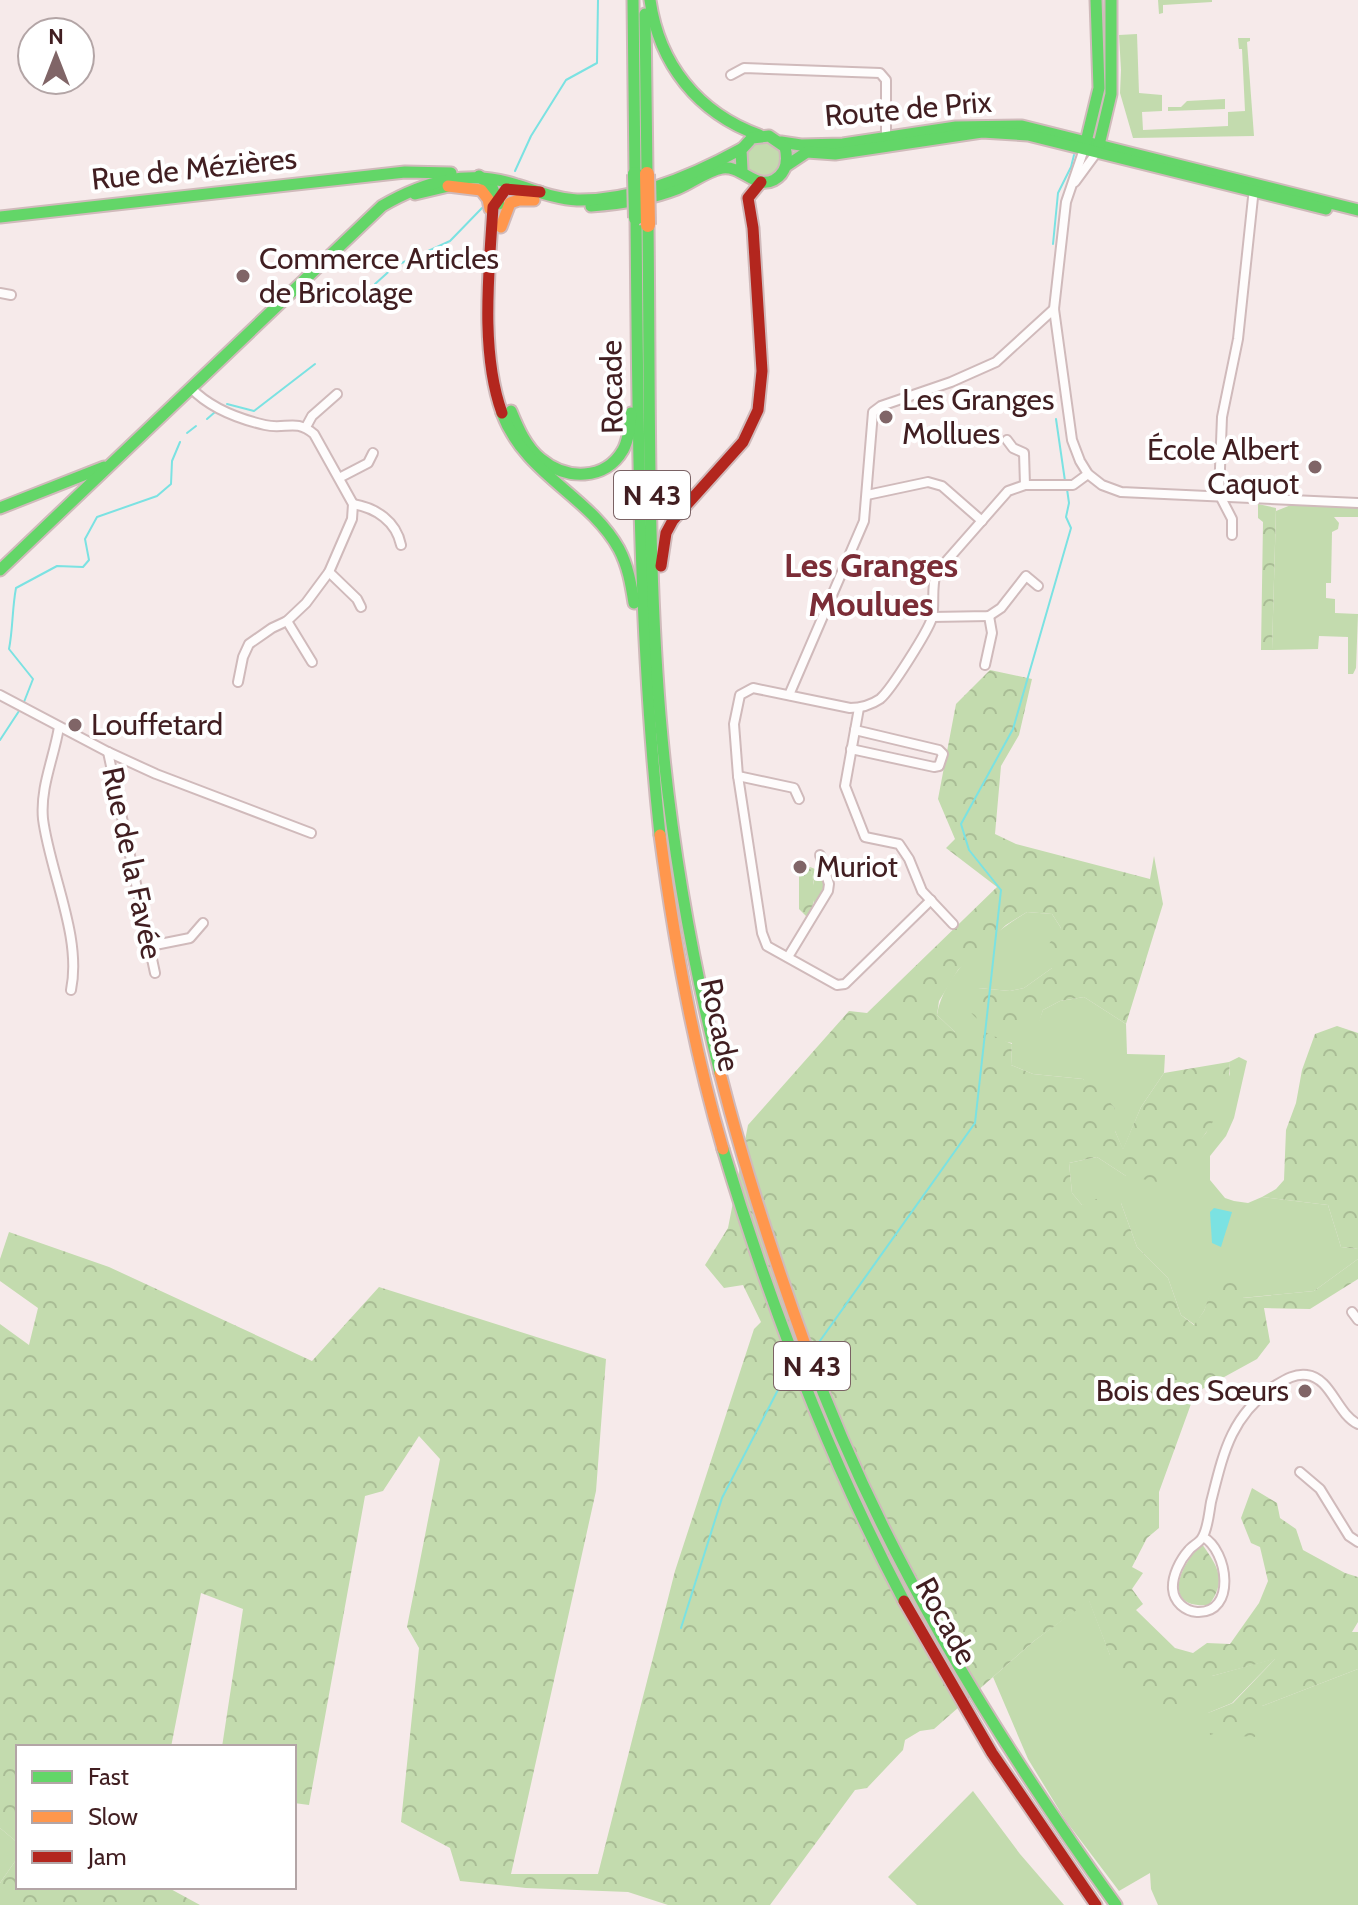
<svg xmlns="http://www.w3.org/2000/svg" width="1358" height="1905" viewBox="0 0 1358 1905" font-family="Cabin,sans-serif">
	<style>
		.green { fill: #c3dbae }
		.forest { fill: url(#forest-crowns) }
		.water { fill: #7be2e2 }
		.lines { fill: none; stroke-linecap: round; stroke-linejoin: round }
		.stream { stroke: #7be2e2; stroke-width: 2 }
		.street-casing { stroke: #d0babb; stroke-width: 12 }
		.fast-casing { stroke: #d0babb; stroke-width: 15 }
		.slow-casing { stroke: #d0babb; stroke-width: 15 }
		.jam-casing { stroke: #d0babb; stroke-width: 15 }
		.street { stroke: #fefcfc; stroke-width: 8 }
		.fast { stroke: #63d668; stroke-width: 11 }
		.slow { stroke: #ff974d; stroke-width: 11 }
		.jam { stroke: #b3261e; stroke-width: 11 }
		.fast-bridge-casing { stroke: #d0babb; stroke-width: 18; stroke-linecap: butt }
		.slow-bridge-casing { stroke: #d0babb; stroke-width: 18; stroke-linecap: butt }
		.fast-bridge { stroke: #63d668; stroke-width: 14 }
		.slow-bridge { stroke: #ff974d; stroke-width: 14 }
		.poi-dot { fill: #806567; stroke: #fff; stroke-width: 3 }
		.labels { text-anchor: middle; stroke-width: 8; stroke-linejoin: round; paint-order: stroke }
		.shield { fill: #fff; stroke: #7a6264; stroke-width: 2 }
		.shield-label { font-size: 28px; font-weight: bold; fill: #411e21 }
		.street-label { font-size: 30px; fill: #411e21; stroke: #fff }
		.poi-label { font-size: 30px; fill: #411e21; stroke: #fff; text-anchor: start }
		.quarter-label { font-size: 34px; font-weight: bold; fill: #7b2d37; stroke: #fff }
	</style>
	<defs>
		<pattern id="forest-crowns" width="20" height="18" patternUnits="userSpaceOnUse" patternTransform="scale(2)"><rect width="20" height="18" fill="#c3dbae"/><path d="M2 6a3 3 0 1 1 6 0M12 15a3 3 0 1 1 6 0" fill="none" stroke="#a9bc95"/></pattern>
	</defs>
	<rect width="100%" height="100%" fill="#f6eaea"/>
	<!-- green -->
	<g class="green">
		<path d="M1158 0H1212V2L1163 5V13L1159 14Z"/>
		<path d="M1137 34 1139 93 1162 95V111L1142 112 1143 130 1228 126V112L1245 111 1242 49H1239L1238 38H1250V41L1247 42 1254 136 1133 138 1120 93 1121 70 1119 35Z"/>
		<path d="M1225 99V109L1168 111V107H1181L1187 101Z"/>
		<circle cx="763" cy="158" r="19"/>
		<path d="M1291 505 1358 508V517H1334L1339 523 1338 529 1332 532 1331 583H1326V598L1335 599V613L1358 614 1356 668 1353 674H1348V637L1319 636 1318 649 1272 650 1276 511Z"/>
		<path d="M810 867 820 871 825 884 814 907V883Z"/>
		<path d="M1027 912 1052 914 1061 928 1052 968 1024 988 1010 991 978 988 1037 1026 1043 1010 1060 1001 1084 997 1126 1024 1127 1054 1165 1055 1164 1073 1141 1107 1123 1150 1115 1131V1108L1083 1079 1033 1074 1011 1065 1012 1043 955 1032 937 1015C944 971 991 934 1027 912Z"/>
		<path d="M1239 1057 1247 1061 1234 1118 1226 1136 1210 1156V1180L1225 1198 1234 1201 1248 1203 1262 1197 1328 1205 1341 1247 1358 1249V1259L1314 1291 1242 1298 1213 1288 1204 1311 1195 1325 1181 1315 1168 1278 1137 1247 1121 1203 1082 1205 1072 1193 1069 1163 1097 1157 1126 1176 1189 1153 1206 1133 1230 1074 1229 1062Z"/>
		<path d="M1089 1600 1110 1655 1212 1676 1276 1658 1232 1703 1208 1713 1262 1706 1358 1669V1905H1158L1151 1889 1150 1873 1119 1891 1066 1821 1028 1759 993 1677 1034 1641Z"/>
		<path d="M973 1791 1020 1854 1064 1905H917L888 1877Z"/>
		<path d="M0 1828 18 1843V1857L0 1883Z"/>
	</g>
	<!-- forest -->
	<g class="forest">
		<path d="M1258 504 1276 508 1272 650H1261L1263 522 1258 518Z"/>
		<path d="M1348 627 1352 632 1350 633 1328 636 1318 633 1317 629Z"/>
		<path d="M990 670 1032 679 1019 735 1001 766 995 834 1016 844 1150 879 1154 856 1163 904 1126 1024 1084 997 1060 1001 1043 1010 1038 1026C1005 1029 982 1035 964 1002L978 988 1010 991 1024 988 1052 968 1048 945 1061 928 1052 914 1027 912 1006 925 958 970 939 1001 937 1015 955 1032 971 1026 1012 1044 1011 1065 1033 1074 1083 1079 1095 1086 1115 1108V1131L1123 1149 1141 1107 1164 1073 1229 1062C1235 1107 1192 1150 1168 1184L1126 1176 1097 1157 1069 1163 1072 1193 1082 1205 1106 1195 1121 1203 1137 1247 1168 1278 1181 1315 1194 1325 1204 1311 1212 1288 1234 1279 1243 1298 1314 1291 1358 1259V1279L1310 1309 1264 1308 1270 1342 1257 1359 1195 1393 1159 1492V1528L1147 1538 1132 1567 1143 1573 1132 1589 1143 1604 1136 1610 1175 1648 1193 1653 1207 1643 1230 1644 1259 1603 1268 1581 1260 1547 1251 1543 1241 1518 1252 1488 1277 1503 1280 1518 1296 1529 1303 1550 1345 1573 1358 1577V1622L1352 1632H1358V1669L1262 1706 1255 1737 1239 1736 1233 1728 1210 1735 1208 1713 1233 1703 1275 1659 1212 1676 1199 1706 1158 1715 1111 1658 1089 1601 1034 1641 934 1729 920 1731 905 1740 903 1750 867 1788 855 1790 770 1905H668L628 1892 526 1888 460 1881 450 1848 401 1822 419 1648 407 1627 440 1459 419 1436 383 1491 365 1496 309 1805 294 1803V1747H222L243 1609 201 1593 171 1747H18V1843L0 1828V1324L29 1345 38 1308 0 1281V1259L9 1232 109 1267 312 1361 379 1287 606 1359 596 1491 511 1874H598L675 1571 754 1329 761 1322 743 1285 724 1288 705 1265 728 1228 748 1125 849 1011 867 1013 997 887 946 848 955 839 938 799 956 704Z"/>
		<path d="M810 867C815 885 818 902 807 917L799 909V871Z"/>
		<path d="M1337 1026 1358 1033V1249L1341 1247 1328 1205 1262 1197 1276 1189 1284 1180 1286 1130 1296 1103 1302 1070 1315 1034Z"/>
		<path d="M1202 1544C1218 1567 1227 1580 1209 1605 1160 1609 1180 1564 1202 1544Z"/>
		<path d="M18 1857V1887H167L200 1905H0V1883Z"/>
	</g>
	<!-- water -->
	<path class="water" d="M1214 1208 1232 1212 1221 1247 1212 1243 1210 1212Z"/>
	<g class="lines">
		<!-- stream -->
		<g class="stream">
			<path d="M515 171 531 136 566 80 597 63 598 0"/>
			<path d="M1053 244 1058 193 1071 167 1074 155"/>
			<path d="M375 284 395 266 450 241 482 208"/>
			<path d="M227 404 254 411 315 364"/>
			<path d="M207 419 215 412"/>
			<path d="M1056 419 1065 481"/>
			<path d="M187 433 196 426"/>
			<path d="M24 702 33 679 9 649C13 629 12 609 16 588L57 566 83 567 89 560 85 539 97 517 157 496 171 484 172 461 180 442"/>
			<path d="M0 740 21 708"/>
			<path d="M817 1345 975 1123 1001 890 969 850 961 824 1013 729 1071 528 1066 517 1069 503 1067 489"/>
			<path d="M681 1628 722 1498 781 1384"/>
		</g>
		<!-- street casing -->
		<g class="street-casing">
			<g id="street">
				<path d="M731 75 744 68 880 73 886 80V142"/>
				<path d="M1084 149 1066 202 1054 309 1072 440 1080 461 1088 474 1102 485 1121 492 1358 503"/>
				<path d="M1075 182 1097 152"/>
				<path d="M0 293 11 295"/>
				<path d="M191 388C210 408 239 419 265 425 286 430 295 418 314 434L353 504 352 519 329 572 306 603 287 621 272 628 249 644 243 657 238 682"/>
				<path d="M306 427 312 416 337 394"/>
				<path d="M1007 440 1013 448 1024 453 1025 485"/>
				<path d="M341 477 368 463 373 453"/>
				<path d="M867 495 928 482 942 486 982 521"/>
				<path d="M353 504C376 508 396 521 401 545"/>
				<path d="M1232 535V519L1219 494 1222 417 1238 339 1254 188"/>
				<path d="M329 572 357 599 361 607"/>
				<path d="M932 617 989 616 1001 608 1026 576 1038 586"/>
				<path d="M287 621 312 662"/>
				<path d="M985 665 992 633 989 616"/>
				<path d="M0 695 108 752 156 774 311 833"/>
				<path d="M789 695 864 521 873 412 881 406 951 382 996 362 1054 309"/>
				<path d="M859 708 845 786 865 837 899 844 909 859 922 891 953 924"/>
				<path d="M59 727C54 758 40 787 43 819 50 873 82 937 71 990"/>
				<path d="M851 749 934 767 939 766 943 754 939 750 855 730"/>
				<path d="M108 752 155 973"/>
				<path d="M738 776 794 788 799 799"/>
				<path d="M931 900 845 984 837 985 767 946 762 933 738 776 734 724 740 695 753 688 850 708C860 708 871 705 880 699 891 690 928 631 932 618 935 604 931 588 936 573L1008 491 1025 485H1073L1088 474"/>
				<path d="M150 946 190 938 203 923"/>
				<path d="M788 957 828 891 829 884 820 855"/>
				<path d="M1352 1312 1358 1320"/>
				<path d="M1300 1472 1320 1489 1349 1536 1358 1542"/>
				<path d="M1203 1537C1228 1550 1237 1614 1197 1612 1185 1611 1174 1602 1173 1589 1172 1576 1180 1560 1189 1550 1192 1546 1199 1543 1202 1538 1208 1529 1209 1513 1211 1502 1223 1455 1230 1417 1273 1387 1283 1381 1294 1373 1307 1375 1331 1378 1337 1414 1358 1424"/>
			</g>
		</g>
		<!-- fast casing -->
		<g class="fast-casing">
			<g id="fast">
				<path d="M633 0 635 174"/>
				<path d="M650 0C659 64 698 113 759 135"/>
				<path d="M645 14 647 174"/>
				<path d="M781 142 801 145 843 144 956 127 1022 126 1358 210"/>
				<path d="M1085 146 1099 88 1096 0"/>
				<path d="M1098 149 1111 94V0"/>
				<path d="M786 166 807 152 835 154 982 132 1028 135 1326 209"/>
				<path d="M479 176 492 187 499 204"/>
				<path d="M415 194 453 185"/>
				<path d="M591 206C620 204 649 200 677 189 692 183 706 171 722 168 742 165 755 190 774 180 787 173 788 159 785 147L769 136 752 138 741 150 742 170"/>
				<path d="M0 217 405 172 451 173"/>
				<path d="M636 218C638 424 638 630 660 835"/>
				<path d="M648 225C650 388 647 553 660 715 670 836 691 956 720 1073"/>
				<path d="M511 411C518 428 526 447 541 459 566 480 605 481 623 450 629 439 630 425 631 413"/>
				<path d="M502 413C525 475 589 495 619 549 628 566 631 584 634 603"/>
				<path d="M0 508 104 467"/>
				<path d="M0 570 382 206C425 181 469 169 517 185 537 191 556 199 577 200 634 201 692 176 741 149"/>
				<path d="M723 1149C770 1305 828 1457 904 1601"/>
				<path d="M807 1350C880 1550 992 1733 1116 1905"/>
			</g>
		</g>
		<!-- slow casing -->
		<g class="slow-casing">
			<g id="slow">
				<path d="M448 186 481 190 488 199 490 209"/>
				<path d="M501 227 510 203 519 200H534"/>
				<path d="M660 835C674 941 693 1047 723 1149"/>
				<path d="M720 1073C744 1167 774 1259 807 1350"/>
			</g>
		</g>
		<!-- jam casing -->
		<g class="jam-casing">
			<g id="jam">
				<path d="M502 413C480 352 489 271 493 207L506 189 540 192"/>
				<path d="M661 566 666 533 673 520 743 442 758 410 762 371 753 228 748 198 761 182"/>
				<path d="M904 1601 992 1753 1096 1905"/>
			</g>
		</g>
		<!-- street -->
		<use href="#street" class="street"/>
		<!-- fast -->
		<use href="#fast" class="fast"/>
		<!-- slow -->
		<use href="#slow" class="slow"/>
		<!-- jam -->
		<use href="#jam" class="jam"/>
		<!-- fast-bridge casing -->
		<g class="fast-bridge-casing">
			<path id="fast-bridge" d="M635 174 636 218"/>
		</g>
		<!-- slow-bridge casing -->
		<g class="slow-bridge-casing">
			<path id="slow-bridge" d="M647 174 648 225"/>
		</g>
		<!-- fast-bridge -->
		<use href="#fast-bridge" class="fast-bridge"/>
		<!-- slow-bridge -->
		<use href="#slow-bridge" class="slow-bridge"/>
	</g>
	<!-- markers -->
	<g class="poi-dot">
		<circle cx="243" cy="276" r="8"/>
		<circle cx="886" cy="417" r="8"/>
		<circle cx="1315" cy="467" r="8"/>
		<circle cx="75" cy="725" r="8"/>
		<circle cx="800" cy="867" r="8"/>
		<circle cx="1305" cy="1391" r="8"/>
	</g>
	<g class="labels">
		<!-- shield labels -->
		<g class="shield">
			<rect x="614" y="471" width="76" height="48" rx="6"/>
			<rect x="774" y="1342" width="76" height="48" rx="6"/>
		</g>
		<g class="shield-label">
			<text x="652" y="505">N 43</text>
			<text x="812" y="1376">N 43</text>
		</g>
		<!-- street labels -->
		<g class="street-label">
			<text transform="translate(908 109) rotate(-5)" y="10">Route de Prix</text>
			<text transform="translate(194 169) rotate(-6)" y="10">Rue de Mézières</text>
			<text transform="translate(612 387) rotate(-91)" y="10">Rocade</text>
			<text transform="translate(132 863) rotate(78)" y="10">Rue de la Favée</text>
			<text transform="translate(720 1025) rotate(78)" y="10">Rocade</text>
			<text transform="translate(946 1621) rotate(61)" y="10">Rocade</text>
		</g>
		<!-- poi labels -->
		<g class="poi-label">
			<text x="259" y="269">Commerce Articles<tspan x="259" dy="34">de Bricolage</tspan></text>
			<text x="902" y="410">Les Granges<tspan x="902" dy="34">Mollues</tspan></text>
			<text x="1299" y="460" text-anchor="end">École Albert<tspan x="1299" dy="34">Caquot</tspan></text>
			<text x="91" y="735">Louffetard</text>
			<text x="816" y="877">Muriot</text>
			<text x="1289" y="1401" text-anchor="end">Bois des Sœurs</text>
		</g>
		<!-- quarter labels -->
		<g class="quarter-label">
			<text x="871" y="577">Les Granges<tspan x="871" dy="39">Moulues</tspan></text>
		</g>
	</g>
	<!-- legend -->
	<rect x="16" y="1745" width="280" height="144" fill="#ffffff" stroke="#b3a5a6" stroke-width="2"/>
	<rect x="32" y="1771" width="40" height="12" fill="#63d668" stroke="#b3a5a6" stroke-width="2"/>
	<text x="88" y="1785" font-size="24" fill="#411e21">Fast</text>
	<rect x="32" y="1811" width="40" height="12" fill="#ff974d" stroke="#b3a5a6" stroke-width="2"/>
	<text x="88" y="1825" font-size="24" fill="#411e21">Slow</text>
	<rect x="32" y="1851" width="40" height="12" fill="#b3261e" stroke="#b3a5a6" stroke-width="2"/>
	<text x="88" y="1865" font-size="24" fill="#411e21">Jam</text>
	<!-- north arrow -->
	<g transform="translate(56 56)"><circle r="38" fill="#ffffff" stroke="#b3a5a6" stroke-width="2"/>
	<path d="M0-6L14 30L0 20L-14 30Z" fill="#806567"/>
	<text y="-12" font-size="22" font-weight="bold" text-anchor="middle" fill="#411e21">N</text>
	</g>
</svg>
